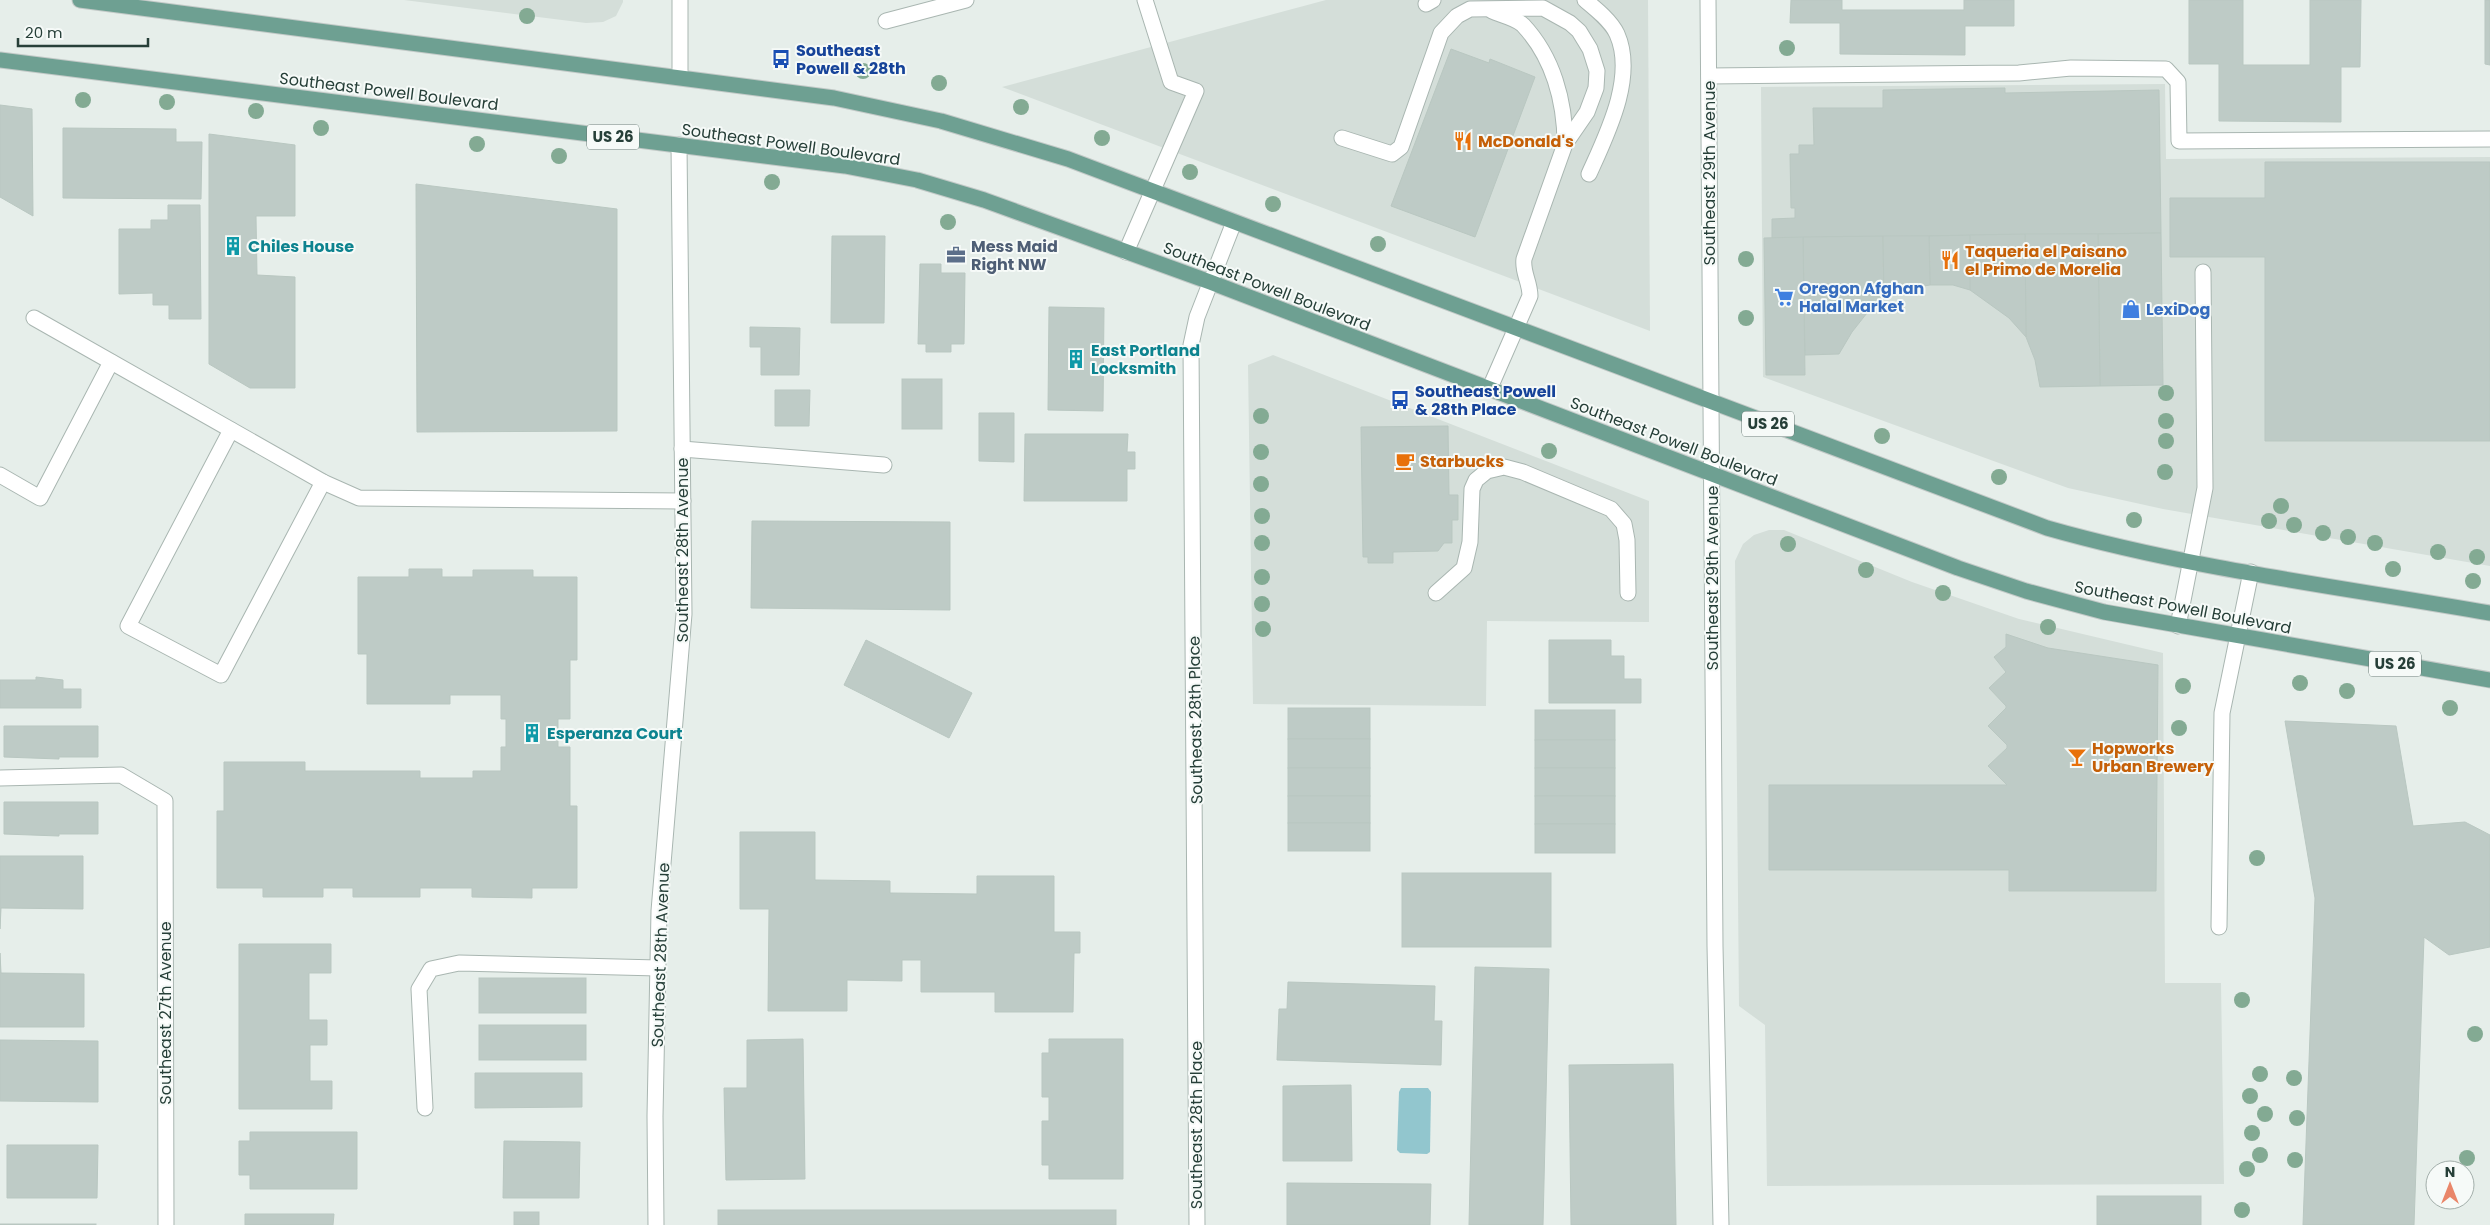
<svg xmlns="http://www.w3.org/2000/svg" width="2490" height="1225" viewBox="0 0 2490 1225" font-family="Poppins,sans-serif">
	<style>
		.built { fill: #d4ded9 }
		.water { fill: #92c6ce }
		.building { fill: #becbc6; stroke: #b9c7c1 }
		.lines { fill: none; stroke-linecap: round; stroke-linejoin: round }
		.minor-casing { stroke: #a9b6b1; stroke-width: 17 }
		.major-casing { stroke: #c2c9c7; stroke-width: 17 }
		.minor { stroke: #fff; stroke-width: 15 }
		.major { stroke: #6ea092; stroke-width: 15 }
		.tree { fill: #83aa93 }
		.labels { text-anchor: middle; stroke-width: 4; stroke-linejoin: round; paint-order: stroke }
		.shield { fill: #f6faf8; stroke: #647772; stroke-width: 1 }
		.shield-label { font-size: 15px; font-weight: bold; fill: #263f38 }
		.transit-label { font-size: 16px; font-weight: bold; fill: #164399; stroke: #f6faf8; text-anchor: start }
		.street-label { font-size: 16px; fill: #263f38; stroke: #f6faf8 }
		.food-label { font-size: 16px; font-weight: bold; fill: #c56008; stroke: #f6faf8; text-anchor: start }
		.culture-label { font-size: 16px; font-weight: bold; fill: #0d838f; stroke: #f6faf8; text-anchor: start }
		.service-label { font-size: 16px; font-weight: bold; fill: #4e5e75; stroke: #f6faf8; text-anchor: start }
		.shop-label { font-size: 16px; font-weight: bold; fill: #366cbe; stroke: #f6faf8; text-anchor: start }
	</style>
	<rect width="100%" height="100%" fill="#e6eeea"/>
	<!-- built -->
	<g class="built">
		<path d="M404 0H623V2L616 16 603 22 586 23Z"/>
		<path d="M1326 0H1648L1650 331 1002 87Z"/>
		<path d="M2165 84 2166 159 2490 157V566L2163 509 2068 488 1763 377 1761 87Z"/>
		<path d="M1273 355 1649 501V622L1487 621 1486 706 1253 704 1248 365Z"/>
		<path d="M1769 530H1784L1912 582 2019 619 2163 653 2165 983H2221L2224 1184 1767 1186 1765 1025 1739 1006 1735 561 1743 544 1754 535Z"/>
	</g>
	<!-- water -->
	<path class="water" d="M1401 1088H1428L1431 1092 1430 1152 1427 1154 1400 1153 1397 1150 1399 1092Z"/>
	<!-- building -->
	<g class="building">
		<path d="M1791 0H1842V10H1964V0H2014V26H1965V55L1840 54V23H1790Z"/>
		<path d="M2189 0H2243V65H2310V0H2361L2360 67H2341V122L2219 121V64H2189Z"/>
		<path d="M2485 0H2490V65L2485 64Z"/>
		<path d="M1451 49 1489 63 1490 59 1535 77 1475 237 1391 206Z"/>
		<path d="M2005 88V93L2159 90 2161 233 1772 238V219L1795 218V208H1791L1790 154H1799V145H1814L1813 108H1883V90Z"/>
		<path d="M0 105 32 109 33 216 0 197Z"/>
		<path d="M63 128 176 129V142H202L201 199 63 198Z"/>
		<path d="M209 134 295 145V216H256L257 275 295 277V388H250L209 364Z"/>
		<path d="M2265 162H2490V441H2265V257H2170V198H2265Z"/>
		<path d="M416 184 617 209V431L417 432Z"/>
		<path d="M168 205H200L201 319H169V305H153V293L119 294V229H151V220H168Z"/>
		<path d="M2161 233 2163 385 2100 386 2098 234Z"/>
		<path d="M2025 234H2098L2100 386 2040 387 2035 360 2026 337Z"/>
		<path d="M2025 234 2026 337 2009 318 1970 290V235Z"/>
		<path d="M1970 235V290L1953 285H1930L1929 236Z"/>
		<path d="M832 236H885L884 323H831Z"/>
		<path d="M1883 236 1884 299 1867 313 1852 332 1839 354 1805 355 1803 237Z"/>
		<path d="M1883 236H1929L1930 285 1904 289 1884 299Z"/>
		<path d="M1803 237 1805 375H1766L1764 238Z"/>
		<path d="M920 264H941V273H965L964 344H951V352H926V344H918Z"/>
		<path d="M1049 307 1104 308 1103 411 1048 410Z"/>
		<path d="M750 327 800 328 799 375H761V347H750Z"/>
		<rect x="902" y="379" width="40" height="50"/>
		<path d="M775 390H810L809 426H775Z"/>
		<path d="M979 413H1014V462L979 461Z"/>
		<path d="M1448 426 1449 495H1458V520H1452V543H1444L1438 551 1393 552V563H1368V557H1363L1361 427Z"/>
		<path d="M1025 434H1128L1127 452H1135V469H1127V501H1024Z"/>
		<path d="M752 521 950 522V610L751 608Z"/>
		<path d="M409 569H442V577H473V570H533V577H577V660H570V719H558V747H570V806H577V888H532V898L472 897V888H420V897H353V888H323V897H263V888H217V811H224V762H305V771H420V778H473V771H501V747H506V719H501V695H450V704H367V654H358V577H409Z"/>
		<path d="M2006 634 2048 648 2158 665 2156 891H2009V870H1769V785H2007L1988 766 2007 748V745L1988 726 2006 708V706L1989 688 2006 672 1994 657 2006 647Z"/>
		<path d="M866 640 972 693 949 738 844 685Z"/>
		<path d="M1549 640H1611V656H1624V679H1641V703H1549Z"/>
		<path d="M36 677 63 680V689H81V708H0V680H36Z"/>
		<rect x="1288" y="708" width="82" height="31"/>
		<rect x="1535" y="710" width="80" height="30"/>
		<path d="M2285 721 2396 726 2413 826 2465 822 2490 835V947L2449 955 2424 937 2414 1225H2303L2315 898Z"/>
		<path d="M4 726H98V757H59V759L4 757Z"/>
		<rect x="1288" y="739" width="82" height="29"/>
		<rect x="1535" y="740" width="80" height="28"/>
		<rect x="1288" y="768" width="82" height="28"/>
		<rect x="1535" y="768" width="80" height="28"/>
		<rect x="1288" y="796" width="82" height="27"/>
		<rect x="1535" y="796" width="80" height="28"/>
		<path d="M4 802H98V834H59V836L4 834Z"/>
		<rect x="1288" y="823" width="82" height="28"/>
		<rect x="1535" y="824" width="80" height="29"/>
		<path d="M740 832H815V880L890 881V893L977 894V876H1054V932H1080V953H1074L1073 1012H995V992H921V960H902V981L847 980V1011H768L769 909H740Z"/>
		<path d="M0 856H83V909L1 908 0 929Z"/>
		<rect x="1402" y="873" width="149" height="74"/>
		<path d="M239 944H331V973H309V1020H327V1045H310V1081H332V1109H239Z"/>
		<path d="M0 953 1 973 84 974V1027H0Z"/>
		<path d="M1475 967 1549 969 1543 1225H1469Z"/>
		<rect x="479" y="978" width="107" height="35"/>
		<path d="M1288 982 1435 986 1434 1021H1442L1441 1065 1277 1060 1279 1009H1287Z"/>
		<rect x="479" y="1025" width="107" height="35"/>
		<path d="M803 1039 805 1179 726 1180 724 1088H747V1040Z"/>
		<path d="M1049 1039H1123V1179H1049V1165H1042V1121H1049V1097H1042V1053H1049Z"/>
		<path d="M0 1040 98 1041V1102L0 1101Z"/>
		<path d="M1673 1064 1676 1225H1571L1569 1065Z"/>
		<path d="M475 1073H582V1107L475 1108Z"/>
		<path d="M1351 1085 1352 1161H1283V1086Z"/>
		<path d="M250 1132H357V1189H250V1175H239V1141H250Z"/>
		<path d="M504 1141 580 1142 579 1198H503Z"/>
		<path d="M7 1145H98L97 1198H7Z"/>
		<path d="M1287 1183 1431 1184 1430 1225H1287Z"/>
		<rect x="2097" y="1196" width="104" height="29"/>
		<rect x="718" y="1210" width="398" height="15"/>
		<rect x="514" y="1212" width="25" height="13"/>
		<path d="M245 1214H334L333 1225H245Z"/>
		<rect x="0" y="1224" width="96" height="1"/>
	</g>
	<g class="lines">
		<!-- minor casing -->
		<g class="minor-casing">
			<g id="minor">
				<path d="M1585 0C1596 9 1611 21 1617 34 1636 77 1607 134 1589 174"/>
				<path d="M1708 0 1715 946 1721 1225"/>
				<path d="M1426 4 1433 0"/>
				<path d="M1492 11C1501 15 1516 18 1523 25 1553 57 1565 101 1565 144"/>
				<path d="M886 21 966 0"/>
				<path d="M1709 76 2019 73 2071 68 2166 69 2178 82 2179 141 2490 139"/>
				<path d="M680 77V0"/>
				<path d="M1342 138 1392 154 1401 147 1441 33 1457 16 1470 9 1543 8 1570 23 1579 31 1590 49 1597 71 1596 88 1587 112 1565 144 1524 259C1522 272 1530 282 1530 296L1489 390"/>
				<path d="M1126 252 1196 91 1171 82 1145 0"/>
				<path d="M34 318 323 482 359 498 683 501"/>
				<path d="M231 430 128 626 221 675 323 482"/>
				<path d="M682 449 884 465"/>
				<path d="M0 475 40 498 111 362"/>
				<path d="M1436 593 1464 568 1470 542 1472 489 1476 480 1487 471 1504 467 1523 472 1611 509 1624 524 1627 540 1628 593"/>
				<path d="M2178 626 2205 488 2203 272"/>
				<path d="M0 778 121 775 165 801 166 1225"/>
				<path d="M2219 927 2222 713 2251 572"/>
				<path d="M425 1108 419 989 431 969 459 963 658 968"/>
				<path d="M656 1225 655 1116 659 911 684 614 679 145"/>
				<path d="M1197 1225 1191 345 1197 317 1234 222"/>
			</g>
		</g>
		<!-- major casing -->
		<g class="major-casing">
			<g id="major">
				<path d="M80 0 834 98 941 121 1068 159 2047 528C2191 569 2342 587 2490 613"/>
				<path d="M0 60 845 166 917 180 984 200 1210 282 1958 568 2026 591 2104 612 2490 680"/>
			</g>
		</g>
		<!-- minor -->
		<use href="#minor" class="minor"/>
		<!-- major -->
		<use href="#major" class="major"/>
	</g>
	<!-- trees -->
	<g class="tree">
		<circle cx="527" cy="16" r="8"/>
		<circle cx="1787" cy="48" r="8"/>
		<circle cx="863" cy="71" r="8"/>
		<circle cx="939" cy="83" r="8"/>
		<circle cx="83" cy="100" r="8"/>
		<circle cx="167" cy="102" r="8"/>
		<circle cx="1021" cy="107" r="8"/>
		<circle cx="256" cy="111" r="8"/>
		<circle cx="321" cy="128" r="8"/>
		<circle cx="1102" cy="138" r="8"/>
		<circle cx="477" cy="144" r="8"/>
		<circle cx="559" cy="156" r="8"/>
		<circle cx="1190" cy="172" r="8"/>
		<circle cx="772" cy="182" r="8"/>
		<circle cx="1273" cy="204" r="8"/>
		<circle cx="948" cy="222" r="8"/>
		<circle cx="1378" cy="244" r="8"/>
		<circle cx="1746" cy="259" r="8"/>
		<circle cx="1746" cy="318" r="8"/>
		<circle cx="2166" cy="393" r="8"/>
		<circle cx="1261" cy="416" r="8"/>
		<circle cx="2166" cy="421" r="8"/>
		<circle cx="1882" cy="436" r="8"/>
		<circle cx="2166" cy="441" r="8"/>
		<circle cx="1549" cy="451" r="8"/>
		<circle cx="1261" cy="452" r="8"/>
		<circle cx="2165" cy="472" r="8"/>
		<circle cx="1999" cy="477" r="8"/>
		<circle cx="1261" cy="484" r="8"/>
		<circle cx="2281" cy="506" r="8"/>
		<circle cx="1262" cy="516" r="8"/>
		<circle cx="2134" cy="520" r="8"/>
		<circle cx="2269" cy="521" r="8"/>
		<circle cx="2294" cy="525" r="8"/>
		<circle cx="2323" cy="533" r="8"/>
		<circle cx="2348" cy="537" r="8"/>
		<circle cx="1262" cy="543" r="8"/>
		<circle cx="2375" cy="543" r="8"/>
		<circle cx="1788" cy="544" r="8"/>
		<circle cx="2438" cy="552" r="8"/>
		<circle cx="2477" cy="557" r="8"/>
		<circle cx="2393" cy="569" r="8"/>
		<circle cx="1866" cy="570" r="8"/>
		<circle cx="1262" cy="577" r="8"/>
		<circle cx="2473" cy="581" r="8"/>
		<circle cx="1943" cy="593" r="8"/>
		<circle cx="1262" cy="604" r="8"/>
		<circle cx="2048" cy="627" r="8"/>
		<circle cx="1263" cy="629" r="8"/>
		<circle cx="2300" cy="683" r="8"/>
		<circle cx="2183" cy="686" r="8"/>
		<circle cx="2347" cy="691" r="8"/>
		<circle cx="2450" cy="708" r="8"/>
		<circle cx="2179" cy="728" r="8"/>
		<circle cx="2257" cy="858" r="8"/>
		<circle cx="2242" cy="1000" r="8"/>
		<circle cx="2475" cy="1034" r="8"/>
		<circle cx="2260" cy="1074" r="8"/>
		<circle cx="2294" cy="1078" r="8"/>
		<circle cx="2250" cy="1096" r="8"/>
		<circle cx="2265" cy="1114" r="8"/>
		<circle cx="2297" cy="1118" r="8"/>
		<circle cx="2252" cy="1133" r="8"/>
		<circle cx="2260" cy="1155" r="8"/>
		<circle cx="2467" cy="1158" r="8"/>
		<circle cx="2295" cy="1160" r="8"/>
		<circle cx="2247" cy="1169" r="8"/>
		<circle cx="2242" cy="1210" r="8"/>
	</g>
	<!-- icons -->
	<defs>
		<g id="bus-bare" transform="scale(1.5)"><path d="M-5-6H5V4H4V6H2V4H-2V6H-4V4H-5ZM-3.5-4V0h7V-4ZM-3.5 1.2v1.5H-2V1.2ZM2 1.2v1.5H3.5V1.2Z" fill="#1a4fb4" stroke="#f6faf8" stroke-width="2.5" paint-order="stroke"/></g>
		<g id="restaurant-bare" transform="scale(1.5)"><path d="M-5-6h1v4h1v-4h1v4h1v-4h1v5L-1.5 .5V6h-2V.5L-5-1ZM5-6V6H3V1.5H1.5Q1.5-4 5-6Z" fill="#e8710a" stroke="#f6faf8" stroke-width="2.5" paint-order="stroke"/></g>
		<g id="building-bare" transform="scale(1.5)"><path d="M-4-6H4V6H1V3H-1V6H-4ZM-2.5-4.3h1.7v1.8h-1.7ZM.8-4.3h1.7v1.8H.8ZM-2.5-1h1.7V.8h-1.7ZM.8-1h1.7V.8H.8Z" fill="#0f9aa8" stroke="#f6faf8" stroke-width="2.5" paint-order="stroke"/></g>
		<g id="office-bare" transform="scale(1.5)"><path d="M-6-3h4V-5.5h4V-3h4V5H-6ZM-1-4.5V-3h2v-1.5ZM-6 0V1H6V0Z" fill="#5c6f8a" stroke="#f6faf8" stroke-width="2.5" paint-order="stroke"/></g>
		<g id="supermarket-bare" transform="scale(1.5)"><path d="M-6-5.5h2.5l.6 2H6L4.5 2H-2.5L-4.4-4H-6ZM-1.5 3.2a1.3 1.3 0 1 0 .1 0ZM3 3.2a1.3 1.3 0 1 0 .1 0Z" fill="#3f7fe0" stroke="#f6faf8" stroke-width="2.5" paint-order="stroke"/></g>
		<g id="shop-bare" transform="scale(1.5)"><path d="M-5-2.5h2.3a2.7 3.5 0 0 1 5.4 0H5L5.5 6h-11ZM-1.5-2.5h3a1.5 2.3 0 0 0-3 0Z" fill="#3f7fe0" stroke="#f6faf8" stroke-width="2.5" paint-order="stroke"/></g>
		<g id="cafe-bare" transform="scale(1.5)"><path d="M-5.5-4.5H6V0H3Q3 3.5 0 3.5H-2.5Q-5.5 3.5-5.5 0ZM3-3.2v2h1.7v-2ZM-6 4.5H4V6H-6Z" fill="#e8710a" stroke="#f6faf8" stroke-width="2.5" paint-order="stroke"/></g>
		<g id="bar-bare" transform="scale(1.5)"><path d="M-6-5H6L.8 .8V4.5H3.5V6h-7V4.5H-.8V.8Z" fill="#e8710a" stroke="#f6faf8" stroke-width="2.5" paint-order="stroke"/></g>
	</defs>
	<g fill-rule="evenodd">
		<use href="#bus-bare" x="781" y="59"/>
		<use href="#restaurant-bare" x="1463" y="141"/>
		<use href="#building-bare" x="233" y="246"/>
		<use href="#office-bare" x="956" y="255"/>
		<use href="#restaurant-bare" x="1950" y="260"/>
		<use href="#supermarket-bare" x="1784" y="297"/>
		<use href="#shop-bare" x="2131" y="309"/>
		<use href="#building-bare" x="1076" y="359"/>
		<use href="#bus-bare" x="1400" y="400"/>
		<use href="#cafe-bare" x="1405" y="461"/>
		<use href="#building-bare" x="532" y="733"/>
		<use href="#bar-bare" x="2077" y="757"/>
	</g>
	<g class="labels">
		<!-- shield labels -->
		<g class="shield">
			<rect x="587" y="124.5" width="52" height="25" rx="4"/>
			<rect x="1742" y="411.5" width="52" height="25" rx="4"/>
			<rect x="2369" y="651.5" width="52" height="25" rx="4"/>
		</g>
		<g class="shield-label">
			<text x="613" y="142">US 26</text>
			<text x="1768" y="429">US 26</text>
			<text x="2395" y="669">US 26</text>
		</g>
		<!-- transit labels -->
		<g class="transit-label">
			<text x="796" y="56">Southeast<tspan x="796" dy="18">Powell &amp; 28th</tspan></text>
			<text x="1415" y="397">Southeast Powell<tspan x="1415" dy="18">&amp; 28th Place</tspan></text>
		</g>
		<!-- street labels -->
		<g class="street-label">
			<text transform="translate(389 91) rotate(7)" y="6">Southeast Powell Boulevard</text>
			<text transform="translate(791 144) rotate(8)" y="6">Southeast Powell Boulevard</text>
			<text transform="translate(1709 173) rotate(-90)" y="6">Southeast 29th Avenue</text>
			<text transform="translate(1267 286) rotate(21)" y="6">Southeast Powell Boulevard</text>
			<text transform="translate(1674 441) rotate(21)" y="6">Southeast Powell Boulevard</text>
			<text transform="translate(682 550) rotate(-90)" y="6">Southeast 28th Avenue</text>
			<text transform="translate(1712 578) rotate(-90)" y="6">Southeast 29th Avenue</text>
			<text transform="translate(2183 607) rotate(11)" y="6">Southeast Powell Boulevard</text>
			<text transform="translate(1195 720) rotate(-91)" y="6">Southeast 28th Place</text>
			<text transform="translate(660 955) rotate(-88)" y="6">Southeast 28th Avenue</text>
			<text transform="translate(165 1013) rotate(-90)" y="6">Southeast 27th Avenue</text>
			<text transform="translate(1196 1125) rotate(-90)" y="6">Southeast 28th Place</text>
		</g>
		<!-- food labels -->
		<g class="food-label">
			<text x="1478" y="147">McDonald's</text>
			<text x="1965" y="257">Taqueria el Paisano<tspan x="1965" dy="18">el Primo de Morelia</tspan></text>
			<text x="1420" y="467">Starbucks</text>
			<text x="2092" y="754">Hopworks<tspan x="2092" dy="18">Urban Brewery</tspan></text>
		</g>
		<!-- culture labels -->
		<g class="culture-label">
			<text x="248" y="252">Chiles House</text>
			<text x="1091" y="356">East Portland<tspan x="1091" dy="18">Locksmith</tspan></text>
			<text x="547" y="739">Esperanza Court</text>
		</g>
		<!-- service labels -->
		<g class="service-label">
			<text x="971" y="252">Mess Maid<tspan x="971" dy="18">Right NW</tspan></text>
		</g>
		<!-- shop labels -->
		<g class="shop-label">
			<text x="1799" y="294">Oregon Afghan<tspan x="1799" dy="18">Halal Market</tspan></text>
			<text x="2146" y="315">LexiDog</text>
		</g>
	</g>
	<!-- north arrow -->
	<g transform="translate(2450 1185)"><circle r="24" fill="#f6faf8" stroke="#a3afab"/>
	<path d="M0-4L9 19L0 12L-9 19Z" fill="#e98669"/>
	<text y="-8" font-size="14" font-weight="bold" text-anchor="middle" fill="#263f38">N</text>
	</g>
	<!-- scale -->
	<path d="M18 38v8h130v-8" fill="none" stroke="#263f38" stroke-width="2.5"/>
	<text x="25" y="38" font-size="15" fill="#263f38" stroke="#f6faf8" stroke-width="4" paint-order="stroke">20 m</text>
</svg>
